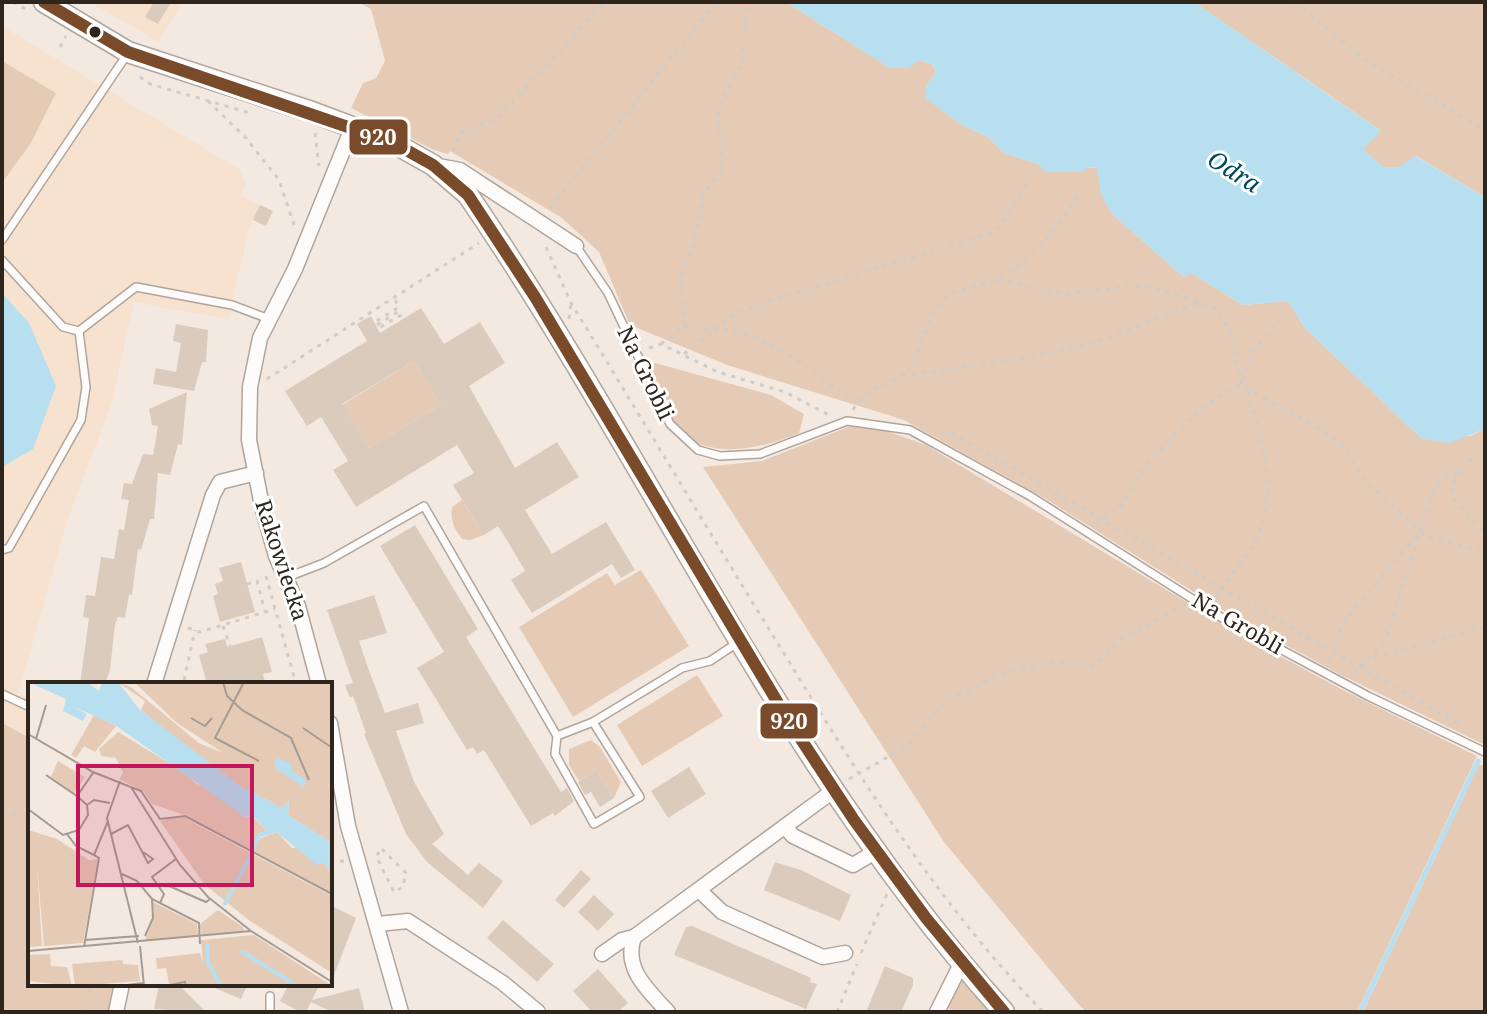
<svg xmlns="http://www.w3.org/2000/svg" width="1487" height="1014" viewBox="0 0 1487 1014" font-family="'Noto Serif',serif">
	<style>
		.built { fill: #f7e1cf }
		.green { fill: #e5cbb5 }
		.water { fill: #b7dff0 }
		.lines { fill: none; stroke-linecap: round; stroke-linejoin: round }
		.stream { stroke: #b7dff0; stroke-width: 5 }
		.building { fill: #dbcbbd; fill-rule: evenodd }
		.lane-casing { stroke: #afa59e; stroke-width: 10 }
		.street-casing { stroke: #afa59e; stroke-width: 17 }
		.secondary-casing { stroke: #afa59e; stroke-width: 23 }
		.path { stroke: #d0ccc9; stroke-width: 3; stroke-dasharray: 4 6; stroke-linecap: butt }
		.lane { stroke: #fdfcfa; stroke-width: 7 }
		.street { stroke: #fdfcfa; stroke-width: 14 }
		.secondary { stroke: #fdfcfa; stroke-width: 20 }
		.bus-1-casing { stroke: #fff; stroke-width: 18 }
		.bus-1 { stroke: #7a4b2a; stroke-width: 12 }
		.bus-dot { fill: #2e251d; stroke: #fff; stroke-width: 3 }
		.labels { text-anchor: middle; stroke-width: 6; stroke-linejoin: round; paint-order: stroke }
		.street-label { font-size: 22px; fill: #2e251d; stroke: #fff }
		.water-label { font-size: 24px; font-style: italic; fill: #00475f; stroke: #fff }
		.inset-river { fill: none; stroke: #b7dff0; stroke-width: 4 }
		.inset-road { fill: none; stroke: #a59b92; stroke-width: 2 }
		.view { fill: #c2185b; fill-opacity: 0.15; stroke: #c2185b; stroke-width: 4 }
		.inset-edge { fill: none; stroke: #2e251d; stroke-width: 4 }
		.line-badge { stroke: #fff; stroke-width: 3 }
		.badge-label { font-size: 22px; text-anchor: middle; font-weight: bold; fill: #fff }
	</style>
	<rect width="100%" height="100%" fill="#f4e9e0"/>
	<!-- built -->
	<g class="built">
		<path d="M89 2H182L159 42Z"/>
		<path d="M2 26 240 170 246 185 241 195 260 205 249 230 228 319 134 302 111 405 67 521 18 695 30 697V738L2 723Z"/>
	</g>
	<!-- green -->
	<g class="green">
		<path d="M358 2H786L890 68 918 60 932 64 936 71 926 88V98L962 125 988 137 1004 153 1038 164 1097 168 1113 215 1184 277 1191 273 1243 305 1288 301 1304 327 1422 439 1470 436 1485 429V745L1339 674 1224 611 1046 499 904 420 727 365 630 325 599 252 562 218 450 151 448 154 434 150 351 108 363 83 376 78 385 61 371 9Z"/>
		<path d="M1194 2H1485V197L1416 156 1398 168 1383 167 1362 149 1380 130Z"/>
		<path d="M2 61 56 93 31 143 2 183Z"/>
		<path d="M414 361 441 405 369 448 342 405Z"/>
		<path d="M655 363 771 395 804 414 799 433C767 447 710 462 681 431 668 417 659 389 650 371Z"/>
		<path d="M848 427H875L926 445 1238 633 1339 688 1477 756 1357 1012H1087L1079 1005 944 842 703 467 762 461Z"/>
		<path d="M462 500 484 535 470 540 462 539C454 529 450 520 452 507Z"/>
		<path d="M641 570 689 646 573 717 519 627 607 573 615 585Z"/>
		<path d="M697 675 723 716 642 766 617 725Z"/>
		<path d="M2 723 30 738V984H115L110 1012H2Z"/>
		<path d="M591 740 600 747 621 782 614 798 596 770 579 781 569 765V749Z"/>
		<path d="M1479 764 1485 767V1012H1363Z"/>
		<path d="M966 980 994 1012H954L948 1008 960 981Z"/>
	</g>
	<!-- water -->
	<g class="water">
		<path d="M786 2H1194L1381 131 1363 149 1383 167 1398 168 1415 156 1485 197V429L1450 443 1422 439 1304 327 1288 301 1243 305 1191 273 1184 277 1113 215 1101 195 1097 168 1088 167 1083 172H1045L1038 164 1004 153 988 137 962 125 925 98 926 88 936 71 932 64 918 60 909 68H890Z"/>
		<path d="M2 293 29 323 56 386 33 449 2 467Z"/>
	</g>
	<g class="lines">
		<!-- stream -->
		<path class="stream" d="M1360 1012 1478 761"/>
	</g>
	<!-- building -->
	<g class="building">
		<path d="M154 2H171L158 24 145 17Z"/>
		<path d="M260 205 273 211 266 226 253 220Z"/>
		<path d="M421 308 444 344 480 322 505 363 469 386 515 468 557 442 579 477 525 510 552 554 606 522 635 570 621 578 612 564 532 613 511 580 525 571 508 542 498 526 484 535 453 485 474 473 457 445 356 507 333 470 348 461 321 417 307 426 285 391 367 341 357 324 371 316 380 333ZM414 361 441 405 369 448 342 404Z"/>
		<path d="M176 324 208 330 206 362H202L194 391 153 384 156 368 176 372 181 343 173 341Z"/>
		<path d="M187 392 182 445 178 444 170 475 158 473 154 519H150L141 550 138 549 132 595 129 594 125 618 118 617 115 624 110 670 105 684H80L89 618 83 617 86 595 95 596 101 557 114 559 119 529 124 530 129 500 121 499 124 483 132 484 143 454 153 455 158 426 152 425 149 409Z"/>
		<path d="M415 525 478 629 466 637 561 792 567 788 574 801 555 816 553 813 531 826 484 750 477 754 473 747 467 750 417 668 444 652 380 546Z"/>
		<path d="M241 562 255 612 220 622 213 596 218 594 215 584 223 581 219 568Z"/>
		<path d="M374 595 387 633 359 641 367 665 385 713 418 703 424 723 396 731 414 782 444 834 432 844 468 875 479 863 503 881 483 908 427 862 406 834 364 734 366 733 353 696 350 698 345 685 353 683 327 610Z"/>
		<path d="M262 637 272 672 263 674 265 682 207 684 199 655 208 652 205 644 225 639 227 647Z"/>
		<path d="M689 767 706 794 668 818 651 791Z"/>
		<path d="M596 770 614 798 600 807 591 792 585 795 578 782Z"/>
		<path d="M775 862 801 870 851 895 840 921 764 890Z"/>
		<path d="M581 870 591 879 564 908 555 900Z"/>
		<path d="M594 895 614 914 598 931 578 912Z"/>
		<path d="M330 905 356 918 331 983H330Z"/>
		<path d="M503 920 554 964 537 982 487 938Z"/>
		<path d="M692 926 811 978 810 982 817 984 806 1009 674 955 686 927Z"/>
		<path d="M885 966 913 978V985L901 1012H866Z"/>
		<path d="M598 969 628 1003 618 1012H592L573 991Z"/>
		<path d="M159 984H178L206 1012 154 1009Z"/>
		<path d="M205 984H248L241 999Z"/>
		<path d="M289 984H320L312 1000 359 988 365 1012H332L311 1002 306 1012H300L280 1001Z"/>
	</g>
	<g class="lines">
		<!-- lane casing -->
		<g class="lane-casing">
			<g id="lane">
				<path d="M2 240 128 53"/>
				<path d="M576 246 608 293 670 424 698 450 720 456 760 454 847 421 910 430 1030 496 1224 619 1368 696 1485 752"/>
				<path d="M2 260 63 327 79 331"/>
				<path d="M79 331 136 287 232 305 269 319"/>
				<path d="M2 550 9 548 81 420 86 387 79 331"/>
				<path d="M285 578 324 563 424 506 557 736 555 754 594 824 640 797 593 722 557 736"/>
				<path d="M2 694 30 707"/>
				<path d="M593 722 682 668 710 661 737 643"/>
				<path d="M270 996V1012"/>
			</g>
		</g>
		<!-- street casing -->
		<g class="street-casing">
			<g id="street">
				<path d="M433 165 460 170 576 246"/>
				<path d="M154 684 213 495 220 482 256 473"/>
				<path d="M319 684 298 606 276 556 262 506 249 440 250 387 260 338 295 269 353 126"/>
				<path d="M330 723 348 826 401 1012"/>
				<path d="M785 827 793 836 853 865 875 852"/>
				<path d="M700 891 722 912 823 957 845 953"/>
				<path d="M378 924 408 921 503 983 538 1012"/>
				<path d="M602 954 622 940 634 937"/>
				<path d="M116 1012 122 984"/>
				<path d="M668 1012C648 990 623 969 634 937L833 791"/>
				<path d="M937 1012 961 964"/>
			</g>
		</g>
		<!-- secondary casing -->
		<g class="secondary-casing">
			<path id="secondary" d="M44 2 128 52 312 112 392 142 433 165 468 195C652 464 785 769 1004 1012"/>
		</g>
		<!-- path -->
		<g class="path">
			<path d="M13 2 27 10"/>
			<path d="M1295 2 1365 60 1485 130"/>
			<path d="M60 47 66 36"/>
			<path d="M140 77 150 84 250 113"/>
			<path d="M208 101 246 138 279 180 295 228"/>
			<path d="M315 133 319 166"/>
			<path d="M452 151 461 133 499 117 604 2"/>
			<path d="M550 208 716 2"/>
			<path d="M546 247 571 303C644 422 715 542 788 660 864 784 941 907 1043 1012"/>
			<path d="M998 279 1064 294 1131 286 1159 289 1217 309 1229 329 1242 384 1247 389 1319 428 1342 445 1365 481 1420 531 1431 538 1485 551"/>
			<path d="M569 319 571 303"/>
			<path d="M364 320 374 336"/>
			<path d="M684 326C700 328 717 328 733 331 778 341 820 377 856 403"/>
			<path d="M372 332 401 315 399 311 377 325 375 322 399 307 395 300"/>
			<path d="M661 344 684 326 681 277 694 244 704 194 722 170 718 108 742 62 747 8"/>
			<path d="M649 348 661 344 718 372 785 392 829 415"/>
			<path d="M684 354 733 316 759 304 995 232 1027 183"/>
			<path d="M902 376 1024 358 1094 343 1200 302"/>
			<path d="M267 379 479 243"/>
			<path d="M853 410C867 384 881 391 901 376 924 360 922 323 941 302 955 287 980 287 997 279 1035 260 1058 225 1081 191"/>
			<path d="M942 433 948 431 1463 726"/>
			<path d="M1461 471 1453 483V498L1485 534"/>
			<path d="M1095 524 1120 507 1143 469 1180 428 1217 397 1242 384 1254 348 1281 321"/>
			<path d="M266 576 296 684"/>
			<path d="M247 584 257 581 265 611"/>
			<path d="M1216 599C1227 577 1247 560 1257 537 1278 490 1262 437 1247 391"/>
			<path d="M223 626 230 646"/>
			<path d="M188 628 200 632 275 609"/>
			<path d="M1374 657 1485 627"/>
			<path d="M1330 661 1343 623 1420 531 1434 489 1446 477 1461 471 1485 444"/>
			<path d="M1354 673 1385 641 1419 535"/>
			<path d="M184 680 195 630"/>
			<path d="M849 779 909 745 950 696 972 691 990 678 1050 662 1094 665 1122 639 1180 607"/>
			<path d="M2 811 30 817"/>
			<path d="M382 849 406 873 403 887 394 892 376 856Z"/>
			<path d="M330 862 344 861"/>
			<path d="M861 953 887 894"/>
			<path d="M86 1012 91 984"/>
			<path d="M837 1012 857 964"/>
		</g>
		<!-- lane -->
		<use href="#lane" class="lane"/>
		<!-- street -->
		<use href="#street" class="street"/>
		<!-- secondary -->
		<use href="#secondary" class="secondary"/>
		<!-- bus-1 casing -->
		<g class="bus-1-casing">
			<path id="bus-1" d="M44 2 128 52 392 142 433 165 468 195 535 297 787 718 854 820 926 918 1004 1012"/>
		</g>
		<!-- bus-1 -->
		<use href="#bus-1" class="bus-1"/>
	</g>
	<!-- markers -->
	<circle class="bus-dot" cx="95" cy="32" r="7"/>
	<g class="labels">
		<!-- street labels -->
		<g class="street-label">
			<text transform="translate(646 373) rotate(64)" y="8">Na Grobli</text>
			<text transform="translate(282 560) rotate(72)" y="8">Rakowiecka</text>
			<text transform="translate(1238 623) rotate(30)" y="8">Na Grobli</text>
		</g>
		<!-- water labels -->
		<g class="water-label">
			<text transform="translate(1234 172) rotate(32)" y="8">Odra</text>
		</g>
	</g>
	<!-- overview -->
	<g transform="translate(28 682)">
		<rect width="304" height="304" fill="#f4e9e0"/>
		<path d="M106 0H304V161L260 133 261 119 254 126 212 104 131 43 113 28 117 19 91 1 103 5 171 61 195 71 149 41ZM66 33 88 44 67 70 56 64 48 76 43 73ZM90 50 159 92 168 102 179 104 217 135H225L241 151 230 152V157L249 150 264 166 272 165 296 181 304 192V212L156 133 124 122 116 110 91 97 95 91 88 76 73 74 71 67ZM30 79 57 95 46 111 23 95ZM153 134 304 214V291L222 239 176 202 132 139ZM0 148 29 157 61 178 70 177 55 261 16 264 9 184 14 264 0 265ZM125 220 169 242 170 254 117 259 126 235ZM190 228 215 245 216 249 174 254 172 242ZM226 253 304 304H186L183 298 185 304H159L158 300 141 302 138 286 129 287 128 276 172 271 175 281 173 258ZM22 272 23 284 39 285 44 304 0 299V273ZM94 278 95 282 110 283 112 299 47 304 44 282Z" fill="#e5cbb5"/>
		<path d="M0 0H59L71 9 74 0H90L111 27 212 104 254 126 261 119 260 133 304 161V192L296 181 289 183 249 150 242 152 225 134 217 135 87 43 44 24 59 32 55 39 35 29 38 17ZM248 76 263 81V88L278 98 276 105 247 86Z" fill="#b7dff0"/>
		<path class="inset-river" d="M225 168 231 153 243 150M196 223 223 173M179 261V279L193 304M213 269 269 304"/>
		<path class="inset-road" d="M195 0 199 14 214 28 263 56 281 98M216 0 187 56 231 79M163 36 177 44 184 36M275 46 303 65M0 52 65 90 113 109 132 137 157 134 304 212M8 57 18 23M18 93 49 114 65 91M92 99 79 136 110 261M103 105 152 183 180 215 223 249 304 300M59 123 66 118 82 121M0 127 35 153 51 148 60 133 59 123 49 114M39 152 48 164 66 173M83 152 100 143 120 181 125 177 115 170M94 192 109 199 124 217 171 241 172 262M141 204 178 220 182 217M132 221 136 212 124 195 148 177M117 254 125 236 124 217M57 258 111 254M112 264 116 304M56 265 71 176 66 173 80 139M0 269 223 249M91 304 115 301M137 304 157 300 158 304"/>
		<path class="view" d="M50 84H224V203H50Z"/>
		<rect width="304" height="304" class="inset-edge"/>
	</g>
	<g class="line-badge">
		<rect x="348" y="118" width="61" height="38" rx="8" fill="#7a4b2a"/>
		<rect x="759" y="702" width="60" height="38" rx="8" fill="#7a4b2a"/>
	</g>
	<g class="badge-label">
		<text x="378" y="145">920</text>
		<text x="789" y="729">920</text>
	</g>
	<!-- border -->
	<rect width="1487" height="1014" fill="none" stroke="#2e251d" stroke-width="8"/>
</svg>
